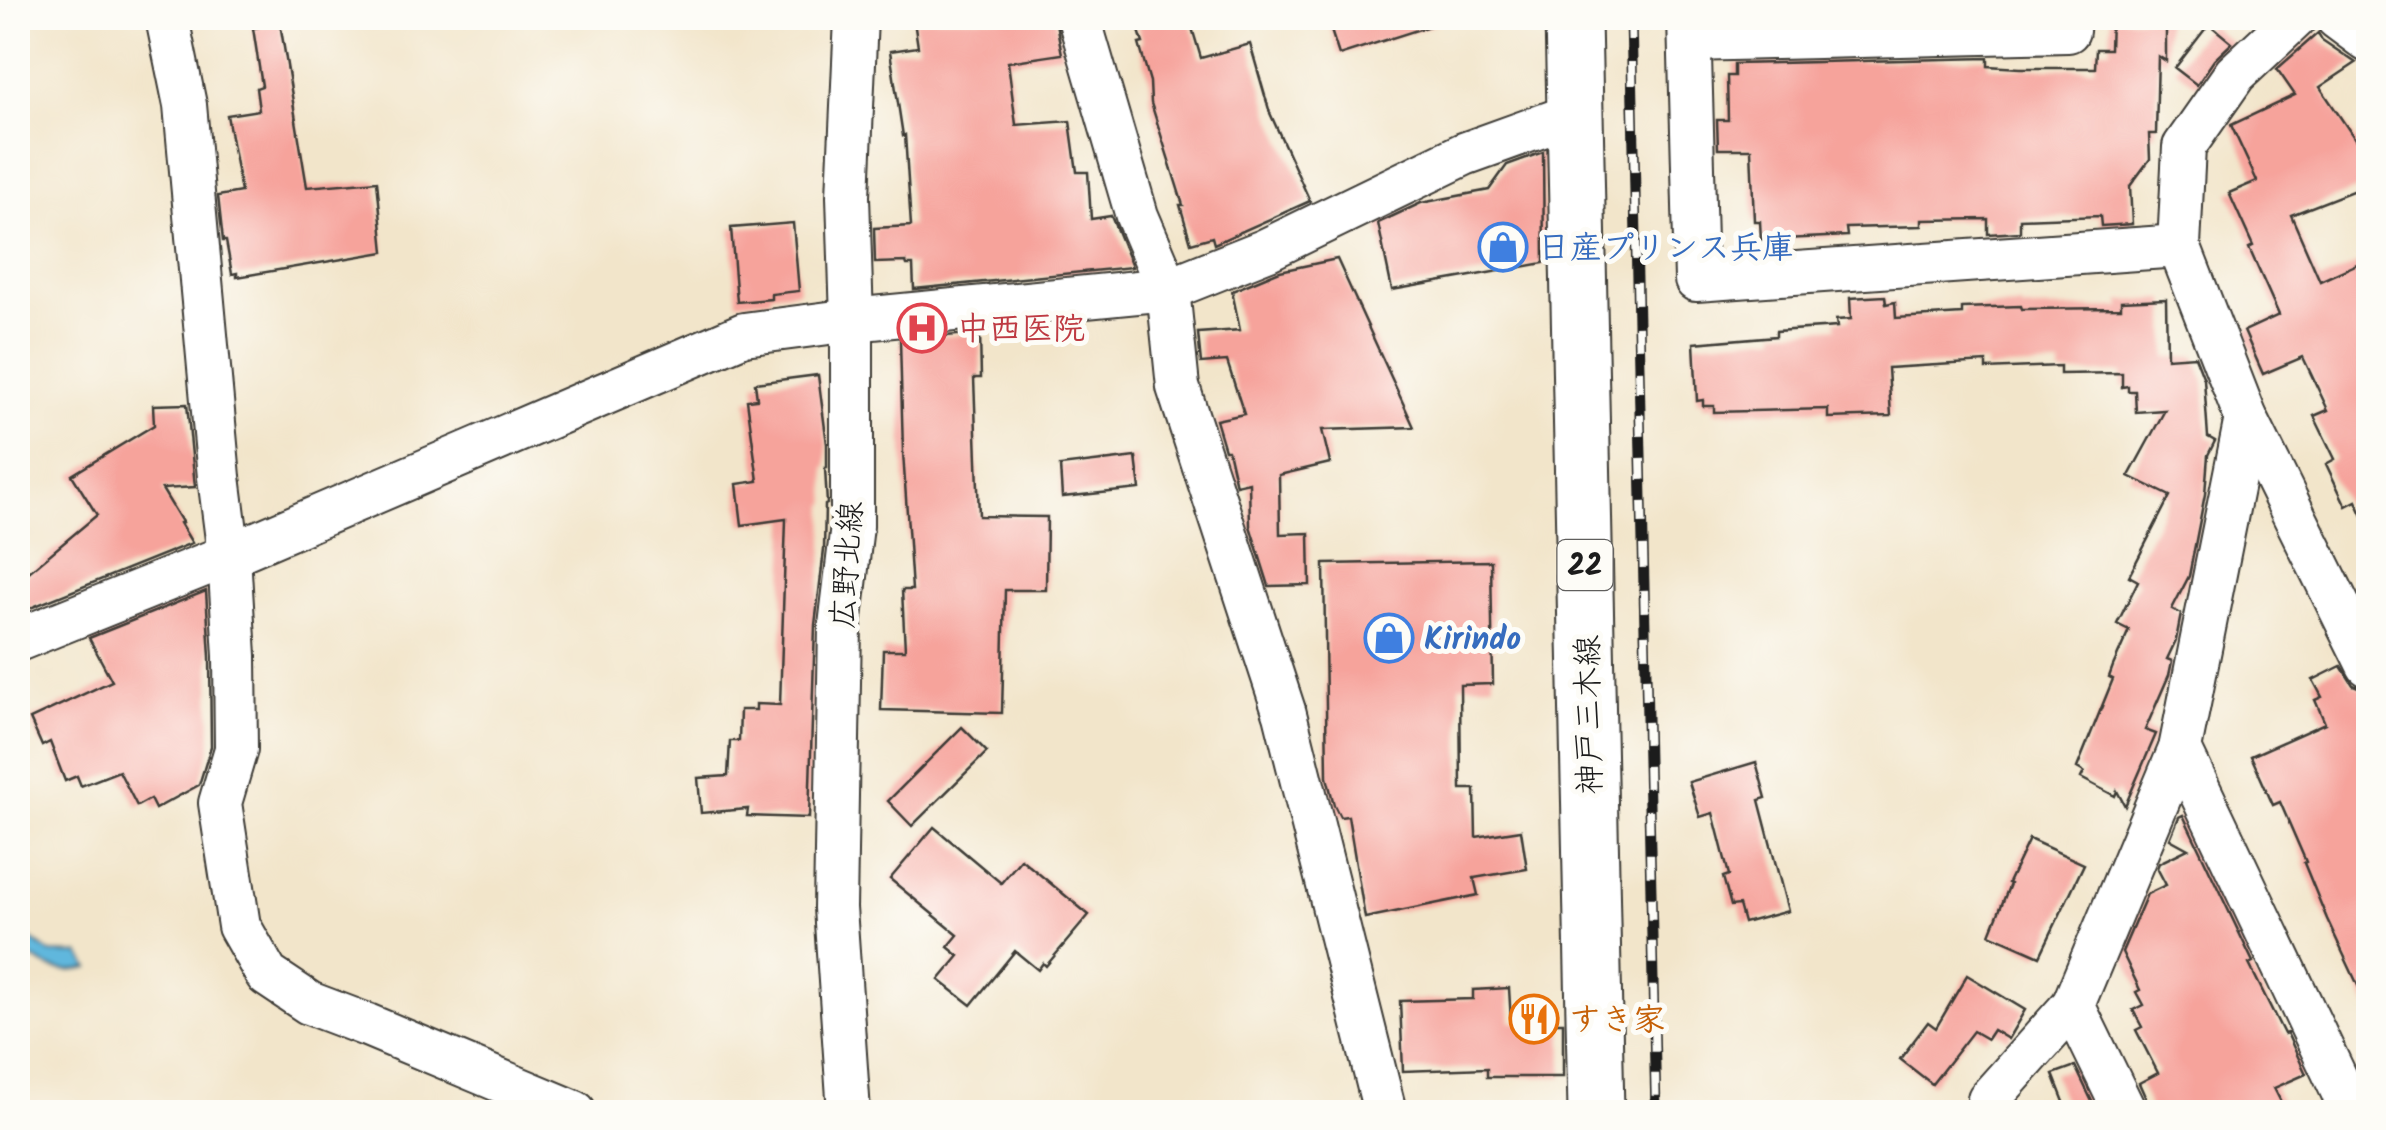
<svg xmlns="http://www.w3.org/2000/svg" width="2386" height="1130" viewBox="0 0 2386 1130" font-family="Kalam,'Klee One',sans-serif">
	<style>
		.water { fill: #60b7dd; stroke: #3e6a7c; stroke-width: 2.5 }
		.building { fill: #f6a39b }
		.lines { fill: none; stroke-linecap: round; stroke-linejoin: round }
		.minor-casing { stroke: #3c3a36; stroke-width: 46 }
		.primary-casing { stroke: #3c3a36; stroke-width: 59 }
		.minor { stroke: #fff; stroke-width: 42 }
		.primary { stroke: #fff; stroke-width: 55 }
		.rail-casing { stroke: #1c1c1c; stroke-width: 11 }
		.rail { stroke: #fdfcf7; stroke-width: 8; stroke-dasharray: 22; stroke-linecap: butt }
		.labels { text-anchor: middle; stroke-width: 10; stroke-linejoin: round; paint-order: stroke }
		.shield { fill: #fdfcf7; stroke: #605f5e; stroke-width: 2.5 }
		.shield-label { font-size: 30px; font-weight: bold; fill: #1c1c1c }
		.shop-label { font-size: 32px; font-weight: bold; fill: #366cbe; stroke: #fdfcf7; text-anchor: start }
		.health-label { font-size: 32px; font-weight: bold; fill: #be3a42; stroke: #fdfcf7; text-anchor: start }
		.street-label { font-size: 32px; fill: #1c1c1c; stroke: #fdfcf7 }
		.food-label { font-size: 32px; font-weight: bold; fill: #c56008; stroke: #fdfcf7; text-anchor: start }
	</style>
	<rect width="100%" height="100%" fill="#fdfcf7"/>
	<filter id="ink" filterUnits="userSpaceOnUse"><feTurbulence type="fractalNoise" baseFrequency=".01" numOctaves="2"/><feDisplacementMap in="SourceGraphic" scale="20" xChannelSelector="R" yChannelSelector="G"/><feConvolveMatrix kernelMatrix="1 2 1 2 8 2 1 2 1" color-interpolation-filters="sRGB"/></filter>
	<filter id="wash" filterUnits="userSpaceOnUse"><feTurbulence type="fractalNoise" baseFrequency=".0048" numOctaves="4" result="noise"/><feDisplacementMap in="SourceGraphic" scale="40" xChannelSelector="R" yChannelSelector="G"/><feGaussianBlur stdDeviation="2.25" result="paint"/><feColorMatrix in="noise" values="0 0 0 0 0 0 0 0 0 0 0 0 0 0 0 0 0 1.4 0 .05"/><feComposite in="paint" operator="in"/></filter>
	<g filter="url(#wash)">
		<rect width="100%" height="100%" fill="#f2e5ca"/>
		<!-- water -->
		<path class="water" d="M18 929 50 953 80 954 89 968C58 976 42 966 18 948Z"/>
		<g id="blocks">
			<!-- building -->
			<g class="building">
				<path d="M935 18H1055L1062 54 1008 62 1016 125 1070 121 1077 172H1088L1091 219 1111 216 1132 267 914 289 913 265H907L906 262 875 263 874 228 911 226 905 135 903 136 890 51 918 47 914 21Z"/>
				<path d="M1135 18H1189L1201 58 1250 44 1270 113 1310 201 1214 244 1212 237 1191 243 1180 205H1183L1151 103 1150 82 1139 44 1143 43Z"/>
				<path d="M1327 18H1435L1436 24 1339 55Z"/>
				<path d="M2108 18H2166V61L2158 56 2156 134H2149L2150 159 2130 186 2132 224 2101 226 2100 216 2020 219V232L1988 234V219L1922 220V226L1846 228 1847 236 1761 240 1760 221H1754L1751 149H1718L1717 120H1728L1727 76H1734V64L1988 58V66L2020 68H2095L2096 49H2110L2111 20Z"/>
				<path d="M280 23 307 187 377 181 384 252 237 277V273L232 274 226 241H223L218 196 241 192 227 115 259 110 256 88 262 86 253 28Z"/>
				<path d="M2209 24 2232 43 2214 60 2197 85 2175 68Z"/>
				<path d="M2318 33 2322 40 2356 63 2320 87 2357 142 2368 138V185L2291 215 2320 281 2368 259V527L2356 501 2346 506 2326 464 2335 459 2314 416 2328 410 2303 357 2263 374 2244 331 2279 315 2249 248 2253 246 2229 193 2257 181 2231 125 2295 95 2277 69Z"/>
				<path d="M1543 152 1544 263 1392 290 1378 223 1421 203 1489 190 1507 165Z"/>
				<path d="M793 223 799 291 771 294V299L737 302 731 228Z"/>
				<path d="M1337 259 1414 427 1322 430 1330 463 1279 475 1280 534 1309 533 1310 585 1269 586 1250 526 1249 482 1236 485 1228 450H1225L1216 420 1244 414 1227 361 1201 363 1198 333 1240 330 1232 291 1280 271Z"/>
				<path d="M1885 296 1886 304 1895 302 1896 318 1962 314V308L2021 306 2022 309 2121 308V301L2166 299 2167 358 2195 356 2204 379 2208 437 2215 441 2208 455 2205 494 2189 576 2172 609 2181 614 2176 640 2167 659 2172 661 2169 675 2145 730 2156 734 2125 806 2117 791 2115 796 2081 778 2084 772 2077 768 2113 679 2109 677 2113 666 2129 630 2117 624 2138 581 2129 576 2170 496 2129 476 2165 410 2136 412 2135 391H2128V386L2122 387V373L2060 374V366L1986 369V362L1888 368 1891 416 1828 418V409L1714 412V406H1703V400L1697 401 1694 343 1776 336V331L1837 327 1836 320 1851 319 1850 298Z"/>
				<path d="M980 333 981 378H974L979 516 1047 517 1046 590H1005L1002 713 881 710 883 650H905L902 590H912L903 452 900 340Z"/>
				<path d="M818 375 827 444V468H825L827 504 825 505 824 550 815 625 809 818 747 816 748 809 701 813 698 778 728 776 730 741H739L740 710H756V704L780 705 786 519 742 525 737 484 758 481 747 400 757 399 755 383Z"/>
				<path d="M187 404 195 487 162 489 182 522 180 523 192 543 18 613V581L97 515 72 475 154 425 153 405Z"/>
				<path d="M1136 457 1140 489 1062 497 1060 466Z"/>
				<path d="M1491 561 1493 684 1460 685 1461 789H1475L1476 837 1521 830 1527 869 1474 878 1478 895 1365 918 1348 816 1340 817 1334 805 1327 777 1324 564Z"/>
				<path d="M206 591 210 657 211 746 199 785 155 809 150 799 137 806 119 771 81 786 77 776 65 781 50 742 42 746 30 719 112 681 89 638Z"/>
				<path d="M2341 666 2353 685 2366 690 2368 696V1007L2327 919 2304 863 2306 862 2280 802 2273 805 2251 756 2325 723 2315 700 2322 697 2313 680Z"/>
				<path d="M962 727 987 752 912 826 888 801Z"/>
				<path d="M1756 762 1766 798 1759 800 1788 911 1744 923 1739 905 1731 906 1723 877 1729 875 1713 813 1700 817 1689 782Z"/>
				<path d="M2183 815 2253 962 2249 964 2284 1034 2287 1033 2306 1074 2274 1088 2286 1112H2150L2147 1101 2139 1083 2158 1073 2136 1030 2142 1027 2133 1010 2143 1005 2136 992 2140 990 2122 952 2147 894 2166 885 2157 868 2159 863 2188 849 2170 839 2179 817Z"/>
				<path d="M934 827 1001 883 1021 859 1089 915 1046 966 1043 963 1038 970 1015 951 971 1005 939 980 959 956 948 947 958 935 890 879Z"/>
				<path d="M2029 839 2084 864 2040 956 1990 934 2010 884 2008 883Z"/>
				<path d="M1967 975 2025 1010 2008 1039 1993 1030 1987 1039 1973 1031 1932 1084 1900 1059 1928 1022 1936 1028Z"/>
				<path d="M1509 988 1511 1022H1563V1077H1487V1068L1403 1071 1400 1001 1473 999V990Z"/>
				<path d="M2075 1066 2097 1112H2068L2053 1074Z"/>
			</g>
		</g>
	</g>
	<g filter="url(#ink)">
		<use href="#blocks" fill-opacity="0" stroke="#3c3a36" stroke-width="2.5"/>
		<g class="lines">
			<!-- minor casing -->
			<g class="minor-casing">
				<g id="minor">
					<path d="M167 18 185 105 219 477 229 555 235 656 236 749 220 803 239 926 267 975 309 1003 367 1025 575 1112"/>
					<path d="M1079 18 1137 216 1168 289 1178 387 1285 714 1385 1112"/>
					<path d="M1689 18 1696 280 2179 246"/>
					<path d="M2295 18 2235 74 2184 147 2179 246 2246 418 2368 665"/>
					<path d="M2337 18 2368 41"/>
					<path d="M1690 40 2068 31 2069 18"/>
					<path d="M18 640 229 555 744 334 852 320 1168 289 1266 250 1464 154 1575 114"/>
					<path d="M2180 749 2352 1112"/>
					<path d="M2073 1005 2125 1112"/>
					<path d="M849 1112 835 908 840 626 852 526V320L848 196 856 18"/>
					<path d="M1989 1112V1099L2073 1005 2180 749 2246 418"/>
				</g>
			</g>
			<!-- primary casing -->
			<g class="primary-casing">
				<path id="primary" d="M1573 18 1596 1112"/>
			</g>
			<!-- minor -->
			<use href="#minor" class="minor"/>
			<!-- primary -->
			<use href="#primary" class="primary"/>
			<!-- rail casing -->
			<g class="rail-casing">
				<path id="rail" d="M1631 18 1656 1112"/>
			</g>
			<!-- rail -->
			<use href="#rail" class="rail"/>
		</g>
	</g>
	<!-- icons -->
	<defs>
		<g id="shop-ring" transform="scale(2.5)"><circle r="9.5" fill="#fdfcf7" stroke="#3f7fe0" stroke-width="1.5"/><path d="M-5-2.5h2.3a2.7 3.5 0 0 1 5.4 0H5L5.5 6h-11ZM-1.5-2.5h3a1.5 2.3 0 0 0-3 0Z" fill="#3f7fe0"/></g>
		<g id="hospital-ring" transform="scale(2.5)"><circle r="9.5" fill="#fdfcf7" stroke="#e0444e" stroke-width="1.5"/><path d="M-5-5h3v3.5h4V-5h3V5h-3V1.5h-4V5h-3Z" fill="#e0444e"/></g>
		<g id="restaurant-ring" transform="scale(2.5)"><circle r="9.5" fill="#fdfcf7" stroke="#e8710a" stroke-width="1.5"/><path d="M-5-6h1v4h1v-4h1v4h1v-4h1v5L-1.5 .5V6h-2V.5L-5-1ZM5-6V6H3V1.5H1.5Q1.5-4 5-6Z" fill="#e8710a"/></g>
	</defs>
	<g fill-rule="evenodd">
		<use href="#shop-ring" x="1503" y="247"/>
		<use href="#hospital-ring" x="922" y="328"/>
		<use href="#shop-ring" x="1389" y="638"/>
		<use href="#restaurant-ring" x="1534" y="1019"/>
	</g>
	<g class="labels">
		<!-- shield labels -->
		<rect class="shield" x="1557.5" y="540" width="55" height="50" rx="8"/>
		<g class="shield-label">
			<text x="1585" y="575">22</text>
		</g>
		<!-- shop labels -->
		<g class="shop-label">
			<text x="1538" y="258">日産プリンス兵庫</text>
			<text x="1424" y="649">Kirindo</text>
		</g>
		<!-- health labels -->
		<g class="health-label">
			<text x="957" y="339">中西医院</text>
		</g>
		<!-- street labels -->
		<g class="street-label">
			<text transform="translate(846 565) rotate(-86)" y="11">広野北線</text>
			<text transform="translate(1588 715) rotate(-91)" y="11">神戸三木線</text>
		</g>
		<!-- food labels -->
		<g class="food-label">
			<text x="1569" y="1030">すき家</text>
		</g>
	</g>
	<!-- margin -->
	<rect width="2386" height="1130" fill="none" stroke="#fdfcf7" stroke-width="60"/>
</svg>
